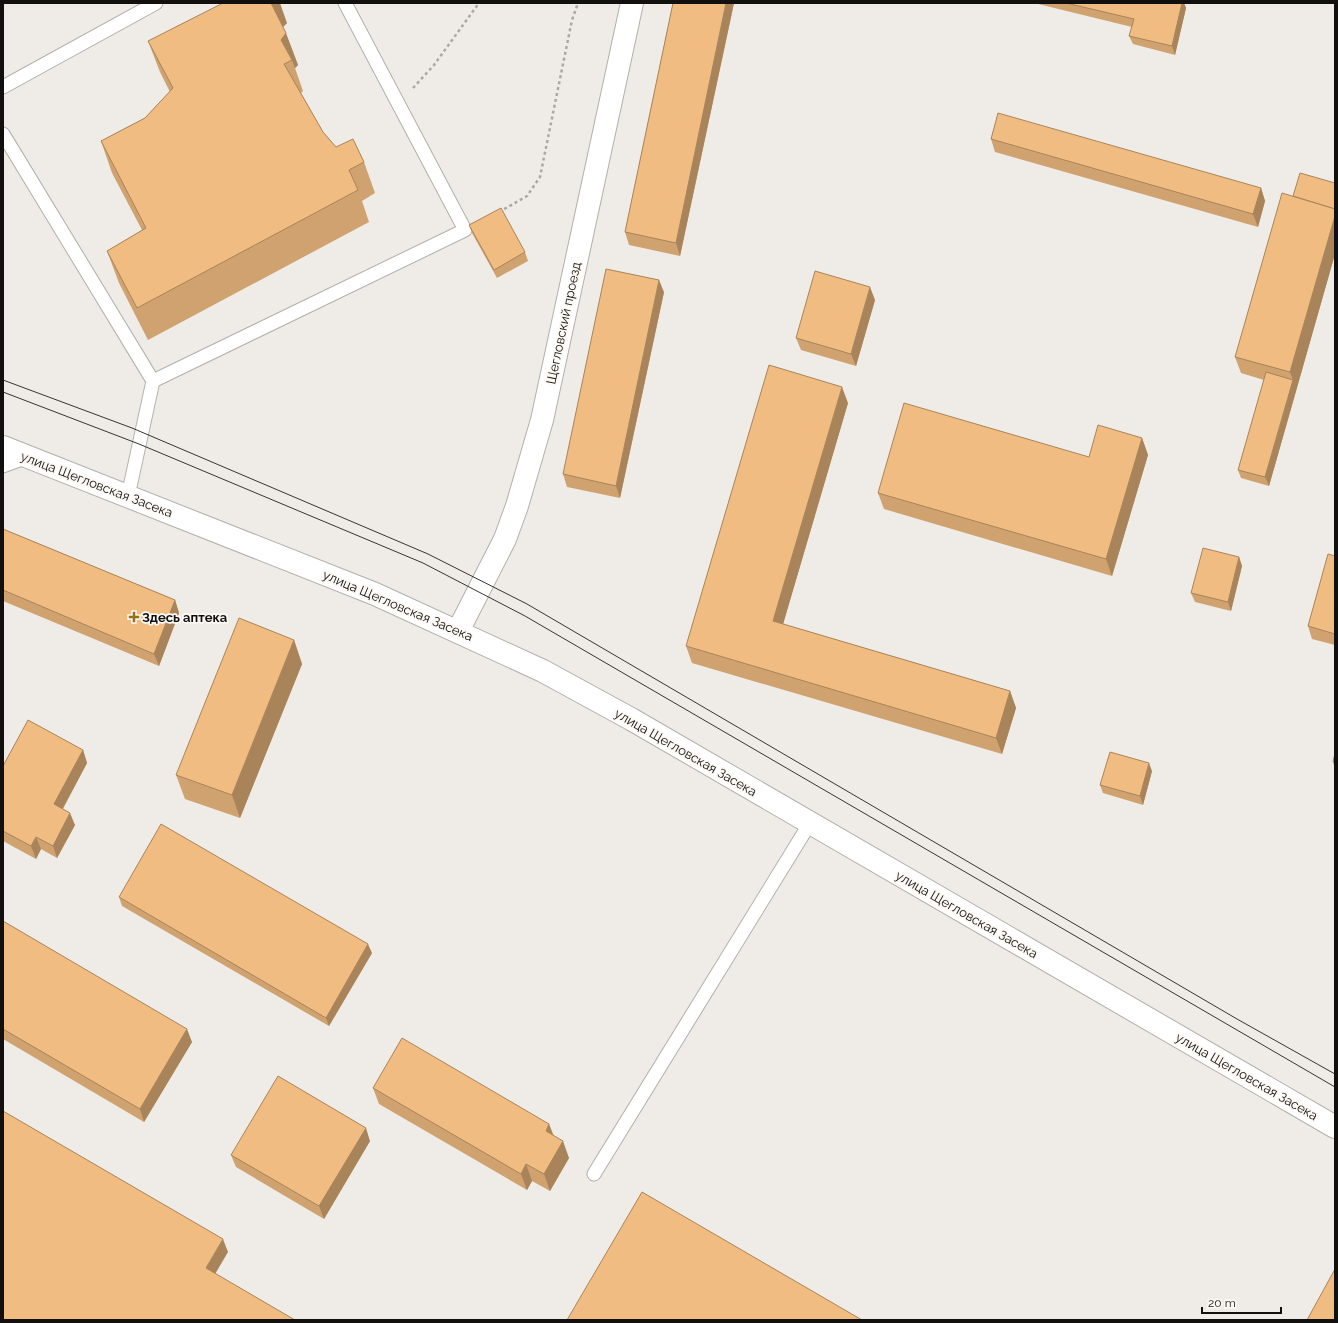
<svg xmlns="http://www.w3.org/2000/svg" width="1338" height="1323" viewBox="0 0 1338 1323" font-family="Raleway,sans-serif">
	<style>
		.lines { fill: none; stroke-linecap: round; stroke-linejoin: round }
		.service-casing { stroke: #b2b0ab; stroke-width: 15 }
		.minor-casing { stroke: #b2b0ab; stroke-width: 24 }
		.tertiary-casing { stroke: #b2b0ab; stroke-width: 24 }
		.path { stroke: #aba8a5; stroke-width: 2.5; stroke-dasharray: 3 3; stroke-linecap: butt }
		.service { stroke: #fff; stroke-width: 13 }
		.minor { stroke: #fff; stroke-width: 22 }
		.tertiary { stroke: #fff; stroke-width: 22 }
		.tram { stroke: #363533; stroke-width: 1 }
		.wall { fill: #cfa26f }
		.shaded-wall { fill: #a9845a }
		.building { fill: #f1bc81; stroke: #a9845a }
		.poi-dot { fill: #937219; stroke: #fcf9f4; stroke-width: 1.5 }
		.labels { text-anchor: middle; stroke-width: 3.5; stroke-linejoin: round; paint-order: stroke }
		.street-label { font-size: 13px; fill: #11100f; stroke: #fcf9f4 }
		.poi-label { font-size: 13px; font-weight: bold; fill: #11100f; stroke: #fcf9f4; text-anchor: start }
	</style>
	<rect width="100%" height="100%" fill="#efece7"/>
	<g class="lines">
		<!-- service casing -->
		<g class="service-casing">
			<g id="service">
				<path d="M3 87 156 3"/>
				<path d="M3 134 153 381 128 496"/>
				<path d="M153 381 465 230 345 3"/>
				<path d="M3 466 28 457"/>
				<path d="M594 1174 810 823"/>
			</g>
		</g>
		<!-- minor casing -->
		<g class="minor-casing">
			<path id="minor" d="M458 631 505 539 517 506 542 420 632 3"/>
		</g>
		<!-- tertiary casing -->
		<g class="tertiary-casing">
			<path id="tertiary" d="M3 447 375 594 543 671 631 719 1335 1127"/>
		</g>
		<!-- path -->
		<g class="path">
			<path d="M413 88 434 65 479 3"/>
			<path d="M499 212 527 196 540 177 572 20 578 3"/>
		</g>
		<!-- service -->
		<use href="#service" class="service"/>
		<!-- minor -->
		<use href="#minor" class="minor"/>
		<!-- tertiary -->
		<use href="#tertiary" class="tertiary"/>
		<!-- tram -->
		<g class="tram">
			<path d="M3 380 132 428 428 554 527 604 1237 1019 1335 1074"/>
			<path d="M3 392 139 444 423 563 525 616 1335 1087"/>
		</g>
	</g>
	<!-- wall -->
	<g class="wall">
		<path d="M673 3H734L680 256 629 245 625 232Z"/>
		<path d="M1034 3H1184L1186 8 1175 55 1133 44 1129 36 1132 27Z"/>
		<path d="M287 23 283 27 298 65 295 68 303 91 301 93 323 132 336 147 364 162 375 193 362 201 369 222 148 340 119 283 107 251 142 230 112 173 101 141 145 118 170 92 160 72 148 41Z"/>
		<path d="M991 139 1261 188 1265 201 1258 227 995 152Z"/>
		<path d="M1335 183V254L1269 486 1241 478 1238 470 1264 380 1241 373 1235 357Z"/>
		<path d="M469 225 525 252 528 261 497 278 472 233Z"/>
		<path d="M664 292 620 498 567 487 563 474Z"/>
		<path d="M875 300 856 366 801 350 796 338Z"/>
		<path d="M848 403 783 624 1010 691 1016 708 1002 754 692 663 686 646Z"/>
		<path d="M1142 438 1148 455 1112 576 884 509 878 493 1089 457Z"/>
		<path d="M3 529 175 600 179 613 159 666 3 601Z"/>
		<path d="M1335 556V645L1312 639 1308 626Z"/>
		<path d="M1239 557 1242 566 1231 611 1195 602 1191 593Z"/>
		<path d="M294 640 302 664 240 818 185 799 176 775Z"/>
		<path d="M83 750 87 763 63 809 75 825 57 858 41 849 36 859 3 841V766Z"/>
		<path d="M1335 753V769L1333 762Z"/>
		<path d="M1152 771 1143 805 1103 793 1100 785Z"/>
		<path d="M119 897 372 953 329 1026 122 906Z"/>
		<path d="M3 921 192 1042 144 1122 3 1039Z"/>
		<path d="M373 1088 549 1124 554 1136 569 1158 550 1191 532 1181 527 1190 379 1104Z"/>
		<path d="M370 1141 324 1219 236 1167 231 1155Z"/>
	</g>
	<!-- shaded-wall -->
	<g class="shaded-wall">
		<path d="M270 3H280L287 23 280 30Z"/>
		<path d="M726 3H734L680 256 676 243Z"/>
		<path d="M1182 3H1184L1186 8 1175 55 1172 46Z"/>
		<path d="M286 33 298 65 295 68 292 60 281 40Z"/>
		<path d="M1261 188 1265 201 1258 227 1253 214Z"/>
		<path d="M1335 216V254L1269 486 1265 477 1293 380 1290 372Z"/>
		<path d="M659 280 664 292 620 498 616 486Z"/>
		<path d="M870 287 875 300 856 366 851 354Z"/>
		<path d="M842 387 848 403 779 638 773 621Z"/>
		<path d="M1142 438 1148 455 1112 576 1106 559Z"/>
		<path d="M1239 557 1242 566 1231 611 1228 602Z"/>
		<path d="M175 600 179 613 159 666 154 654Z"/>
		<path d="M294 640 302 664 240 818 232 795Z"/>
		<path d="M1010 691 1016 708 1002 754 996 738Z"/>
		<path d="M83 750 87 763 58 817 54 804Z"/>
		<path d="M1149 763 1152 771 1143 805 1140 796Z"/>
		<path d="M70 813 75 825 57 858 53 846Z"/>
		<path d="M36 837 41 849 36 859 31 846Z"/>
		<path d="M368 944 372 953 329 1026 326 1018Z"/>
		<path d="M187 1029 192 1042 144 1122 140 1109Z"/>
		<path d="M549 1124 555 1141 546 1131Z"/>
		<path d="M366 1128 370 1141 324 1219 319 1206Z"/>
		<path d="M563 1141 569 1158 550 1191 544 1174Z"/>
		<path d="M526 1164 532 1181 527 1190 521 1174Z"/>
		<path d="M223 1239 228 1252 211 1281 206 1268Z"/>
	</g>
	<!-- building -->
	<g class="building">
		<path d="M223 3H271L286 33 281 40 292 60 284 64 323 132 336 147 353 139 364 162 349 170 358 190 137 308 107 251 146 228 101 141 145 118 173 88 148 41Z"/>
		<path d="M673 3H726L676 243 625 232Z"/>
		<path d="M1066 3H1182L1172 46 1129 36 1134 19Z"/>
		<path d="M998 113 1261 188 1253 214 991 139Z"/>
		<path d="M1300 173 1335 183V209L1293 196Z"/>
		<path d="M1282 193 1335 209V216L1290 372 1235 357Z"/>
		<path d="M501 208 525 252 494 270 469 225Z"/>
		<path d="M606 269 659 280 616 486 563 474Z"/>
		<path d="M815 271 870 287 851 354 796 338Z"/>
		<path d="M769 365 842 387 773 621 1010 691 996 738 686 646Z"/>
		<path d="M1266 372 1293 380 1265 477 1238 470Z"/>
		<path d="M904 403 1089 457 1098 425 1142 438 1106 559 878 493Z"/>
		<path d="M3 529 175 600 154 654 3 590Z"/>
		<path d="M1203 548 1239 557 1228 602 1191 593Z"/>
		<path d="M1328 554 1335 556V634L1308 626Z"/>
		<path d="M239 618 294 640 232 795 176 775Z"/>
		<path d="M28 720 83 750 54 804 70 813 53 846 36 837 31 846 3 831V766Z"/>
		<path d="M1110 752 1149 763 1140 796 1100 785Z"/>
		<path d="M1335 753V762H1333Z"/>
		<path d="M161 824 368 944 326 1018 119 897Z"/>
		<path d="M3 921 187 1029 140 1109 3 1029Z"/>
		<path d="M402 1038 549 1124 546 1131 563 1141 544 1174 526 1164 521 1174 373 1088Z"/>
		<path d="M278 1076 366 1128 319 1206 231 1155Z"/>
		<path d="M3 1111 223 1239 206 1268 295 1320H3Z"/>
		<path d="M642 1192 862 1320H567Z"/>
		<path d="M1335 1269V1320H1307Z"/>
	</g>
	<!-- markers -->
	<path class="poi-dot" d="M132 611h4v4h4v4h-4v4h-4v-4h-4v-4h4z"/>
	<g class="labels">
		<!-- street labels -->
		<g class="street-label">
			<text transform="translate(563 323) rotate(-78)" y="5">Щегловский проезд</text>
			<text transform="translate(97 484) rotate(21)" y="5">улица Щегловская Засека</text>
			<text transform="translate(398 605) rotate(23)" y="5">улица Щегловская Засека</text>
			<text transform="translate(686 752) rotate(30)" y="5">улица Щегловская Засека</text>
			<text transform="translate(967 914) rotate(30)" y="5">улица Щегловская Засека</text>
			<text transform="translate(1247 1076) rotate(30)" y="5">улица Щегловская Засека</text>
		</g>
		<!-- poi labels -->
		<g class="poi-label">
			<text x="142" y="622">Здесь аптека</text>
		</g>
	</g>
	<!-- border -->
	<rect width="1338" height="1323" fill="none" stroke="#11100f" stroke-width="8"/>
	<!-- scale -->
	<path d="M1202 1307v6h79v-6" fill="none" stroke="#11100f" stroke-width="2"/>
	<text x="1208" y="1307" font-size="12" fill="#11100f" stroke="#fcf9f4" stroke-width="3" paint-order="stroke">20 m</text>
</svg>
